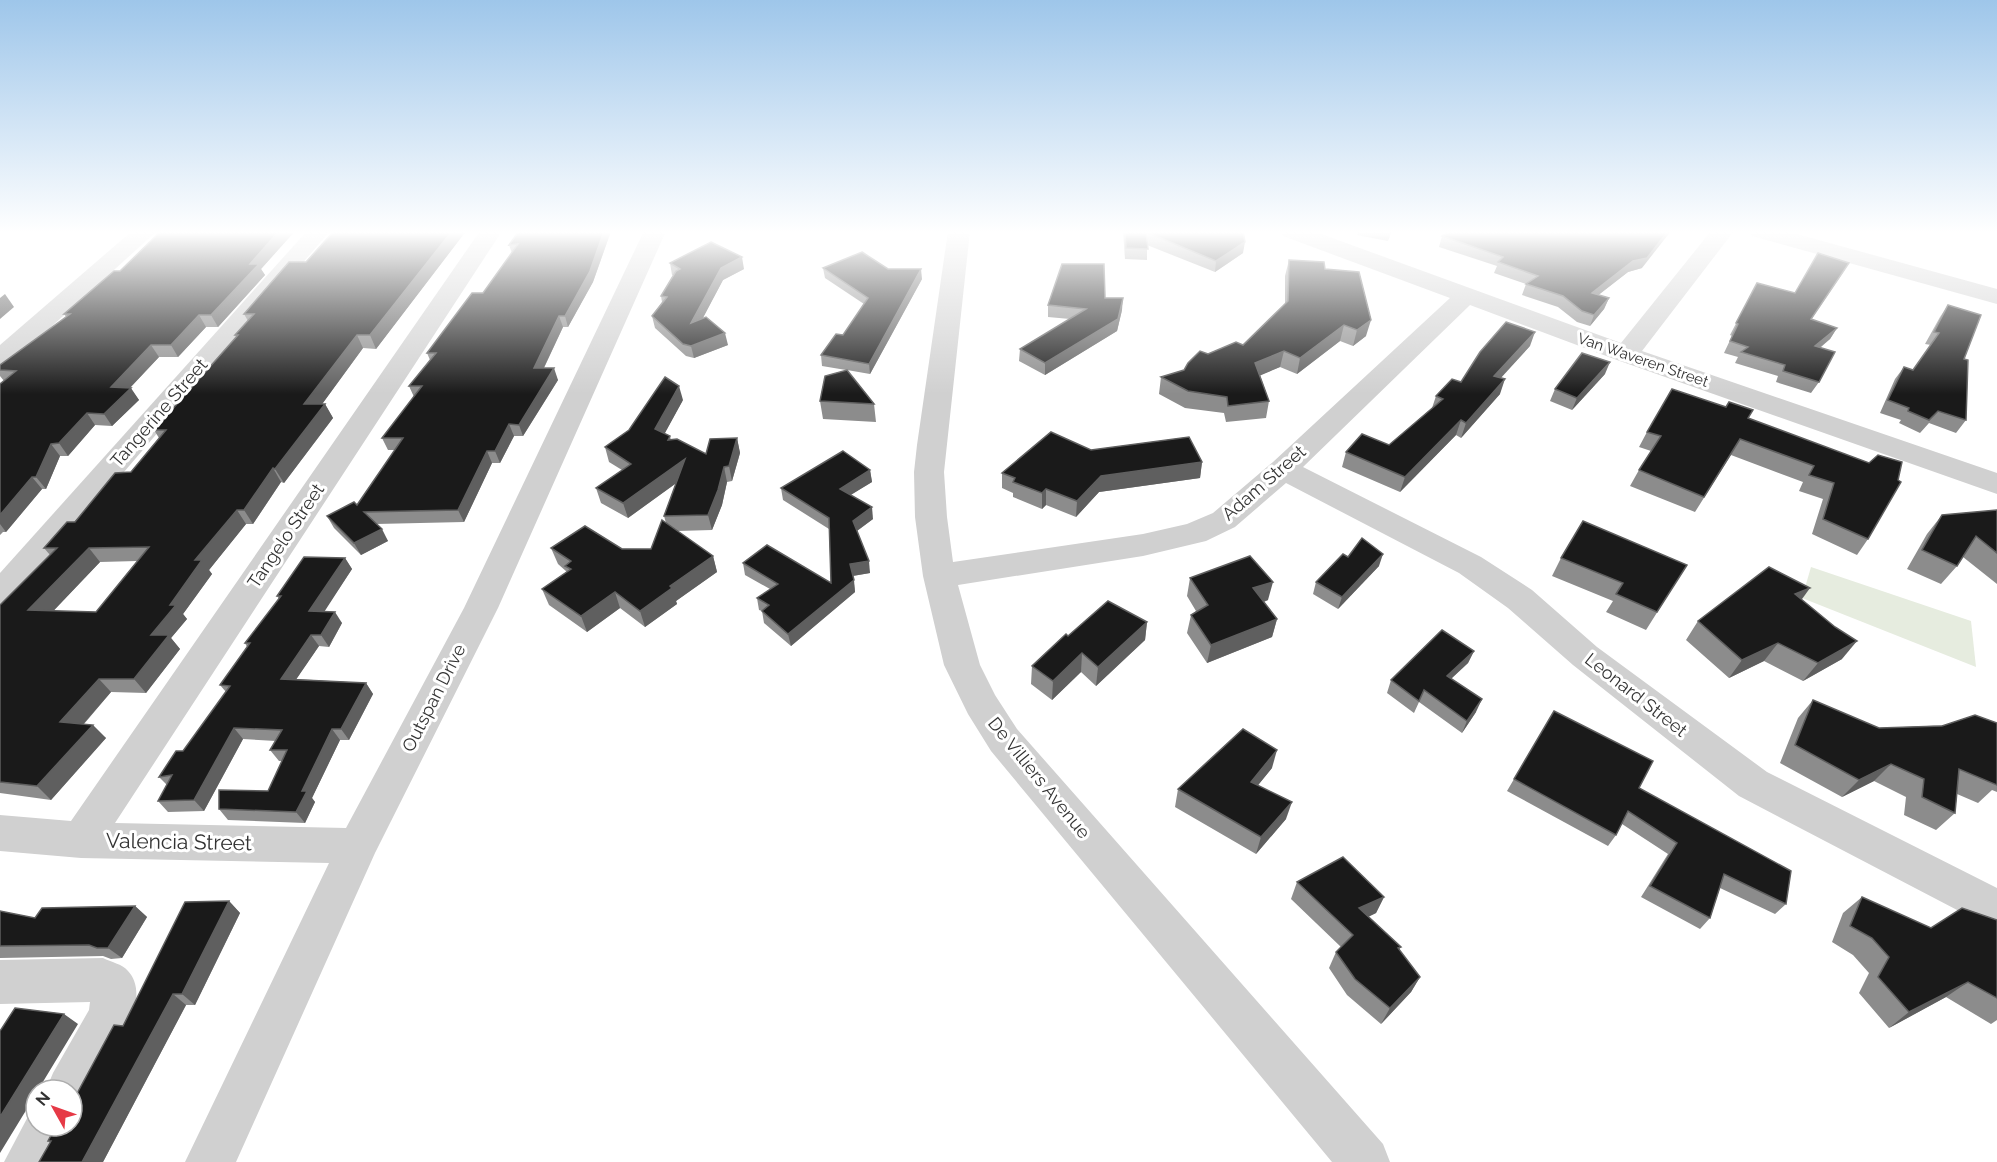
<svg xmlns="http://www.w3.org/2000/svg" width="1997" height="1162" viewBox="0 0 1997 1162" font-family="Raleway,sans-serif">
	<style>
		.green { fill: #e6ecdf }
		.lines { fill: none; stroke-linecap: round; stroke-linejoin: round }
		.minor { fill: #d0d0d0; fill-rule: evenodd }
		.wall { fill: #8c8c8c; fill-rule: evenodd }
		.shaded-wall { fill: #5f5f5f }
		.building { fill: #1a1a1a; stroke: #5f5f5f; stroke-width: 1.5; fill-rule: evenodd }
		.labels { text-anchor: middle; stroke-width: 6; stroke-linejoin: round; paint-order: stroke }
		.far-street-label { font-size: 15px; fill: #333; stroke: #fff }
		.street-label { font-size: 18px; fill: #333; stroke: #fff }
		.near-street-label { font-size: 21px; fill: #333; stroke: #fff }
	</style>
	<rect width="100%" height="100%" fill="#fff"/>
	<!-- green -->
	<path class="green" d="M1811 567 1971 621 1976 667 1802 598Z"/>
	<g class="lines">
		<!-- minor -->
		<g class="minor">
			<path d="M132 231H157L9 365 0 367V345Z"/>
			<path d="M307 231H330L12 603 0 607V573Z"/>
			<path d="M480 231H502L115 823 346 828 464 608 644 231H666L498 608 375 853 236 1162H185L329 863 81 858 0 851V815L71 821Z"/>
			<path d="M948 231H970L944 472 947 517 953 562 1143 534 1187 524 1213 513 1273 462 1450 298 1283 236 1280 231H1313L1621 343 1711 231H1734L1642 351 1997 473V494L1617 360 1470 305 1303 467 1481 557 1532 590 1597 647 1767 772 1997 888V929L1982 923 1739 796 1573 665 1508 608 1459 573 1286 483 1235 527 1206 541 1143 556 958 585 980 665 995 695 1017 729 1383 1144 1390 1162H1332L991 751 968 714 944 665 923 576 915 517 914 472 917 445Z"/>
			<path d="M1749 231H1786L1997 289V304L1752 236Z"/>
			<path d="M103 958C111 962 122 964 128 971 157 1001 103 1078 87 1107L72 1113V1090H46L53 1073 89 1010 90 1002 0 1004V960Z"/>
			<path d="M36 1107V1126H72V1122L74 1126 56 1162H4L32 1109Z"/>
		</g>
	</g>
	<!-- wall -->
	<g class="wall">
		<path d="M161 231H295L261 269 265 275 218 327H206L178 357H159L130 388 139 400 112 426 95 425 68 456H60L46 489H42L6 532H3L0 535V384L4 381 0 376V365L66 317 64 314 120 271Z"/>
		<path d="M519 231H611L593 282 568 327H563L544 368 558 380 523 436H514L500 463H492L464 522 376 524 388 541 361 555 334 528 327 516 357 505 395 450H388L382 438 414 397 409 386 430 360 427 353 483 293 512 253 509 245Z"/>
		<path d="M1123 231H1243V253L1215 272 1147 245V260L1125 259Z"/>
		<path d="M1358 231H1392L1388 241 1357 235Z"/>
		<path d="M463 235 376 349 363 348 322 404H325L333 418 284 483 281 482 253 524H246L209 570 212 574 183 614 187 619 171 638 180 649 146 693 111 692 84 724 106 738 51 800 0 793V605L50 555 44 548 131 472 159 438 154 430 236 337 235 335 248 321 244 314 306 262ZM137 561 96 612 53 611 100 562Z"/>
		<path d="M1442 236 1642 268 1628 272 1598 295 1609 298 1604 309 1590 326 1577 322 1558 307 1522 295 1526 284 1494 273 1497 266 1439 247Z"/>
		<path d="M1289 260 1325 269 1366 336 1353 346 1340 341 1297 374 1280 367 1260 375 1269 401 1266 418 1226 422 1224 413 1185 408 1159 394 1161 377 1184 370 1208 354 1243 345 1285 304V276Z"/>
		<path d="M670 263 744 269 723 280 702 319 728 345 694 358 686 356 655 328 652 316 662 302 661 296 673 275H672Z"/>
		<path d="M1849 263 1811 319 1837 328 1830 339 1820 348 1819 382 1811 393 1776 382 1778 376 1735 363 1738 357 1724 353 1732 336 1730 335 1757 283 1795 293Z"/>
		<path d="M823 268 888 269 922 279 870 374 847 370 874 404 876 422 823 419 820 401 846 370 822 366 821 355 843 335 864 304 825 278Z"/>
		<path d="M1048 305 1122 310 1117 331 1045 375 1019 361 1020 349 1070 319 1048 317Z"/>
		<path d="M1948 305 1964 359 1966 420 1956 433 1929 423 1920 433 1899 423 1901 420 1880 413 1895 379 1904 367 1913 370 1931 345 1925 344 1940 317Z"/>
		<path d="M1530 346 1500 378V394L1461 438 1456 435 1400 492 1342 467 1346 452 1389 445 1432 408 1436 396 1461 382Z"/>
		<path d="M1605 374 1572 410 1550 401 1555 389Z"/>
		<path d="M683 400 664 434 670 436 671 440 706 454 737 438 740 453 732 481 727 482 722 505 712 530 677 531 713 556 717 572 676 601 677 604 645 627 620 608 587 632 549 605 542 589 567 572 558 564 551 548 651 549 666 523 664 516 676 483 628 518 601 503 596 488 622 470 609 462 605 447Z"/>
		<path d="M1748 418 1869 463 1868 539 1857 555 1812 534 1823 499 1799 491 1803 482 1731 455 1695 512 1630 486 1639 470 1651 451 1639 447 1647 432Z"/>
		<path d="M1091 450 1202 462 1200 478 1099 492 1076 517 1046 505 1042 509 1013 497V493L1002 488V473Z"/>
		<path d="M870 470 872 482 850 495 873 519 857 531 870 573 853 576 855 592 791 646 764 623 762 611 759 610 757 598 770 589 745 575 743 563 831 583 829 529 783 500 781 488Z"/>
		<path d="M1997 510V584L1963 557 1957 566 1941 584 1907 569 1927 534 1942 515Z"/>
		<path d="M1348 557 1379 566 1338 609 1313 594 1316 582Z"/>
		<path d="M345 558 352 569 324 611 342 623 329 647 319 646 296 679 366 683 373 694 349 740H340L312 798 315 802 305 823 228 820 219 809 268 791 282 761H279L270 750 276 741 243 739 204 811 168 812 158 801 167 785 159 777 183 751 226 692 220 685 247 647 245 643 279 599 277 596Z"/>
		<path d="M1561 558 1687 565 1646 630 1606 612 1613 601 1552 576Z"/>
		<path d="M1190 578 1268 600 1264 602 1277 619 1272 637 1207 663 1187 633 1191 615 1196 611 1187 596Z"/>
		<path d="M1801 600 1842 659 1803 681 1764 661 1729 678 1686 640 1698 621Z"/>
		<path d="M1147 622 1145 640 1096 686 1081 672 1052 700 1031 684 1032 666 1068 636Z"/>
		<path d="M1474 651 1468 663 1451 679 1476 712 1462 733 1419 702 1414 713 1387 693 1391 680Z"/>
		<path d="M1813 700 1879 728 1997 723V792L1992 790 1978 803 1957 794 1955 813 1936 830 1904 815 1906 797 1874 781 1842 797 1780 763 1798 718Z"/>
		<path d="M1554 711 1639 788 1786 904 1775 914 1720 888 1710 918 1700 929 1641 897 1668 854 1622 824 1616 835 1608 846 1507 791Z"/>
		<path d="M1272 768 1258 785 1286 819 1256 854 1175 807 1178 789Z"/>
		<path d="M1297 882 1384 897 1376 913 1368 917 1401 947 1399 950 1420 977 1411 992 1381 1024 1347 995 1329 968 1336 952 1341 947 1291 899Z"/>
		<path d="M1862 897 1931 928 1997 920V1020L1991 1024 1946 997 1889 1028 1859 993 1869 973 1853 955 1832 942 1843 913Z"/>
		<path d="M229 901 240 913 195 1005H186L103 1162H39L51 1143 48 1141 74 1099 123 1026Z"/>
		<path d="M135 906 147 917 122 958 111 959 103 956 0 958V911L35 918Z"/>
	</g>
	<!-- shaded-wall -->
	<g class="shaded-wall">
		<path d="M279 231H295L261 269 265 275 218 327 211 315 250 264Z"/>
		<path d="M452 231H468L463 235 376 349 370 335Z"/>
		<path d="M604 231H611L593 282 568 327 565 316Z"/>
		<path d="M1668 231H1671L1642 268 1628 272 1587 304 1592 293Z"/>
		<path d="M1245 242 1243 253 1215 272 1216 261Z"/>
		<path d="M742 257 744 269 723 280 694 335 691 323 721 268Z"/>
		<path d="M1849 263 1842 274 1804 330 1811 319Z"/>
		<path d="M921 269 922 279 870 374 869 364Z"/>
		<path d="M5 294 14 307 0 319V298Z"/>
		<path d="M1123 298 1122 310 1117 331 1045 375V363Z"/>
		<path d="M1609 298 1604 309 1590 326 1594 315Z"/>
		<path d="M199 315 206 327 178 357 171 345Z"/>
		<path d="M559 316 563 327 538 380 534 368Z"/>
		<path d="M1371 320 1366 336 1353 346 1357 330Z"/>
		<path d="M1344 325 1340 341 1297 374 1300 358Z"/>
		<path d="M1837 328 1830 339 1808 357 1815 346Z"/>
		<path d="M1535 332 1530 346 1489 391 1494 376Z"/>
		<path d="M725 333 728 345 694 358 691 346Z"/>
		<path d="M357 335 363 348 312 418 304 404Z"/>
		<path d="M151 345 159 357 125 393 131 388 139 400 112 426 104 414 111 387Z"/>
		<path d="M1284 351 1280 367 1252 379 1255 363Z"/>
		<path d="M1610 362 1605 374 1572 410 1577 398Z"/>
		<path d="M554 368 558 380 523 436 519 425Z"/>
		<path d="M1505 379 1500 394 1461 438 1466 423Z"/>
		<path d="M679 386 683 400 659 444 655 429Z"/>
		<path d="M325 404 333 418 284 483 275 469Z"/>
		<path d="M87 413 95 425 68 456 59 443Z"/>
		<path d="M1461 420 1456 435 1400 492 1405 477Z"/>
		<path d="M509 424 514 436 500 463 495 451Z"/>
		<path d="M737 438 740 453 732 481 729 466Z"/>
		<path d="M51 444 60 456 46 489 36 477Z"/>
		<path d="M487 451 492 463 464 522 458 510Z"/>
		<path d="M685 459 689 474 628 518 623 503Z"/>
		<path d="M1202 462 1200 478 1099 492 1076 517 1077 501 1101 476Z"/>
		<path d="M724 467 727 482 722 505 712 530 708 515Z"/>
		<path d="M273 468 281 482 253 524 244 510Z"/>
		<path d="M870 470 872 482 841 501 840 489Z"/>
		<path d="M32 477 42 489 6 532 0 524V515Z"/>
		<path d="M1046 489V505L1042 509V493Z"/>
		<path d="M872 507 873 519 854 533 853 521Z"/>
		<path d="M237 510 246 524 209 570 212 574 183 614 187 619 171 638 180 649 146 693 134 679 151 635 195 560Z"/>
		<path d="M382 529 388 541 361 555 354 543Z"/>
		<path d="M89 548 100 562 41 624 28 610Z"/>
		<path d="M1383 554 1379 566 1338 609 1342 597Z"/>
		<path d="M713 556 717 572 676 601 677 604 645 627 640 611 670 586Z"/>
		<path d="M345 558 352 569 317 623 309 611Z"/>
		<path d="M869 561 870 573 852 576 850 564Z"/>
		<path d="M854 580 855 592 791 646 788 634Z"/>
		<path d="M1273 582 1268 600 1248 607 1253 588Z"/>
		<path d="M1810 588 1797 606 1795 594Z"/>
		<path d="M615 592 620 608 587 632 581 616Z"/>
		<path d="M335 612 342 623 329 647 321 635Z"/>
		<path d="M1277 619 1272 637 1207 663 1211 645Z"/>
		<path d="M1147 622 1145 640 1096 686 1098 667Z"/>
		<path d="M311 635 319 646 289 690 281 679Z"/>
		<path d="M1857 641 1842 659 1803 681 1818 663Z"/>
		<path d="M1778 643 1764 661 1729 678 1742 660Z"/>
		<path d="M1474 651 1468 663 1441 688 1447 676Z"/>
		<path d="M1082 653 1081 672 1052 700 1053 681Z"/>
		<path d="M99 679 111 692 73 736 60 722Z"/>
		<path d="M366 683 373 694 349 740 341 729Z"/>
		<path d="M1482 699 1476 712 1462 733 1467 721Z"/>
		<path d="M93 725 106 738 51 800 37 786Z"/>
		<path d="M234 728 243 739 204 811 194 800Z"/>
		<path d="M332 729 340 740 312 798 315 802 305 823 296 812 302 791Z"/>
		<path d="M1277 750 1272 768 1246 800 1251 782Z"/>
		<path d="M1891 764 1874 781 1842 797 1859 780Z"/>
		<path d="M1292 802 1286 819 1256 854 1261 837Z"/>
		<path d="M1384 897 1376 913 1351 925 1359 908Z"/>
		<path d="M229 901 240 913 195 1005 182 994Z"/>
		<path d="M135 906 147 917 122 958 108 948Z"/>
		<path d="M1420 977 1411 992 1381 1024 1390 1008Z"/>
		<path d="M1968 982 1946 997 1889 1028 1909 1012Z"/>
		<path d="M173 994 186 1005 103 1162H82Z"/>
		<path d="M64 1014 78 1024 38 1090H36V1094L0 1153V1117Z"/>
	</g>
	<!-- building -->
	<g class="building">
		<path d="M161 231H279L250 264H259L211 315H199L171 345H151L111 387 131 388 104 414 87 413 59 443 51 444 36 477H32L0 515V384L16 371 0 370V365L70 314H64L114 271H120Z"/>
		<path d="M334 231H452L370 335H357L304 404H325L275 469 273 468 244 510H237L195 560H202L170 605H176L151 635H169L134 679H99L60 722 93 725 37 786 0 782V605L57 548H44L67 522H75L115 473 131 472 166 430H154L238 335H235L254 314H244L289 262H306ZM149 547 96 612 28 610 89 548Z"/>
		<path d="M519 231H604L590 271 565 316H559L534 368H554L519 425 509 424 495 451H487L458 510 364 512 382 529 354 543 327 516 354 502 357 505 403 438H382L422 386H409L436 353H427L472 293H483L518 244 509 245Z"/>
		<path d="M1125 231H1243L1245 242 1216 261 1146 232 1148 249 1126 248Z"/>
		<path d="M1450 231H1668L1647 258 1633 261 1592 293 1609 298 1594 315 1582 311 1563 296 1526 284 1538 276 1498 262 1503 257 1442 236Z"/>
		<path d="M711 242 742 257 721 268 691 323 706 317 725 333 691 346 683 344 652 316 667 297 661 296 676 271 680 269 670 263Z"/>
		<path d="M862 252 888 269H921L869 364 821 355 836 334 843 335 868 298 823 268Z"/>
		<path d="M1818 253 1849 263 1811 319 1837 328 1815 346 1835 352 1819 382 1783 371 1785 365 1741 352 1748 347 1730 341 1738 324 1736 323 1757 283 1795 293Z"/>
		<path d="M1289 260 1324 262 1325 269 1359 272 1371 320 1357 330 1344 325 1300 358 1284 351 1255 363 1269 401 1228 406 1227 397 1188 391 1161 377 1184 370 1188 363 1200 351 1208 354 1236 342 1243 345 1288 301Z"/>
		<path d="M1062 264H1104L1105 298H1123L1118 319 1045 363 1020 349 1086 309 1048 305Z"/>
		<path d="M1948 305 1981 315 1964 359 1968 360 1966 420 1938 411 1929 420 1908 411 1909 408 1888 400 1904 367 1913 370 1939 333 1934 332Z"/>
		<path d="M1506 322 1535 332 1494 376 1505 379 1466 423 1461 420 1405 477 1346 452 1362 434 1389 445 1443 399 1436 396 1452 379 1461 382 1480 352Z"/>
		<path d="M1582 353 1610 362 1577 398 1555 389Z"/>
		<path d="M847 370 874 404 820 401 825 376Z"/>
		<path d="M665 377 679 386 655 429 670 436 668 440 677 439 706 454 710 439 737 438 729 466 724 467 718 490 708 515 664 516 685 459 623 503 596 488 631 464 605 447 629 430Z"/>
		<path d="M1672 389 1726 407 1729 402 1753 410 1748 418 1869 463 1878 455 1902 462 1898 480 1901 482 1868 539 1823 519 1834 483 1809 475 1814 466 1740 439 1704 497 1639 470 1661 436 1647 432Z"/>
		<path d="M1051 432 1091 450 1189 437 1202 462 1101 476 1077 501 1046 489 1042 493 1013 482 1015 478 1002 473Z"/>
		<path d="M843 451 870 470 840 489 872 507 853 521 869 561 850 564 854 580 788 634 762 611 769 605 757 598 778 584 743 563 767 545 831 583 829 518 781 488Z"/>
		<path d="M1997 510V553L1976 536 1957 566 1922 550 1942 515Z"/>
		<path d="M662 520 713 556 670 586 672 588 640 611 615 592 581 616 542 589 571 569 565 566 571 561 551 548 585 526 622 549H651Z"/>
		<path d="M1583 521 1687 565 1657 612 1616 594 1623 583 1561 558Z"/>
		<path d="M1362 538 1383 554 1342 597 1316 582 1343 554 1348 557Z"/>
		<path d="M1250 556 1273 582 1253 588 1277 619 1211 645 1191 615 1208 605 1190 578Z"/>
		<path d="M304 557 345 558 309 611 335 612 321 635H311L281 679 366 683 341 729H332L302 791H307L296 812 219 809V790L268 791 287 750H270L282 730 234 728 194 800 158 801 172 775 159 777 176 751H183L230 686 220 685 250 643H245L281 596H277Z"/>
		<path d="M1769 567 1810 588 1795 594 1835 627 1857 641 1818 663 1778 643 1742 660 1698 621Z"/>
		<path d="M1108 601 1147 622 1098 667 1082 653 1053 681 1032 666 1066 634 1068 636Z"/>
		<path d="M1442 630 1474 651 1447 676 1482 699 1467 721 1424 690 1419 701 1391 680Z"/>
		<path d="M1813 700 1879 728 1942 726 1975 715 1997 723V785L1959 769 1955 813 1922 797 1924 779 1891 764 1859 780 1795 745Z"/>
		<path d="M1554 711 1653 761 1639 788 1791 871 1786 904 1724 874 1710 918 1650 886 1677 843 1628 811 1616 835 1514 779Z"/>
		<path d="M1243 729 1277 750 1251 782 1292 802 1261 837 1178 789Z"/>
		<path d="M1343 857 1384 897 1359 908 1401 947 1398 948 1420 977 1390 1008 1355 979 1336 952 1353 935 1297 882Z"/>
		<path d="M1862 897 1931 928 1962 908 1997 920V998L1968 982 1909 1012 1878 977 1889 957 1872 938 1850 926Z"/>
		<path d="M229 901 182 994H173L82 1162H39L51 1141H48L56 1126H72V1099H74L114 1025 123 1026 185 902Z"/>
		<path d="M135 906 108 948H97L89 945 0 946V911L35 918 42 908Z"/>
		<path d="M15 1008 64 1014 0 1117V1031Z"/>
	</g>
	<!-- sky -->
	<linearGradient id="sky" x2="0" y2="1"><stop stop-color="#9ec6ea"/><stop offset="0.59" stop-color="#fff"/><stop offset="1" stop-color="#fff" stop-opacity="0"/></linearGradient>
	<rect width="1997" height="394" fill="url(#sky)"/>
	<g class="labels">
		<!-- far-street labels -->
		<g class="far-street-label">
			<text transform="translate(1643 360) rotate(19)" y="5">Van Waveren Street</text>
		</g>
		<!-- street labels -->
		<g class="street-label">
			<text transform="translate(159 413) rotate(-49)" y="6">Tangerine Street</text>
			<text transform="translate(1264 483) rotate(-41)" y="6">Adam Street</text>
			<text transform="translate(286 536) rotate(-56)" y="6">Tangelo Street</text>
			<text transform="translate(1636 695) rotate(38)" y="6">Leonard Street</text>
			<text transform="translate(434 698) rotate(-63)" y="6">Outspan Drive</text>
			<text transform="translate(1039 778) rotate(51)" y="6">De Villiers Avenue</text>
		</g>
		<!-- near-street labels -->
		<g class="near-street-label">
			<text transform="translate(179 842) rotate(1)" y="7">Valencia Street</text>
		</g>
	</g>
	<!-- north arrow -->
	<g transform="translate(54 1108) rotate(310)"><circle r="28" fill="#ffffff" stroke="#adadad" stroke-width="1.5"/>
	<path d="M0-4.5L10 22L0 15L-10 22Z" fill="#e63946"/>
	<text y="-9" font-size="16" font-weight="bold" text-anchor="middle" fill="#333333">N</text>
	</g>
</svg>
